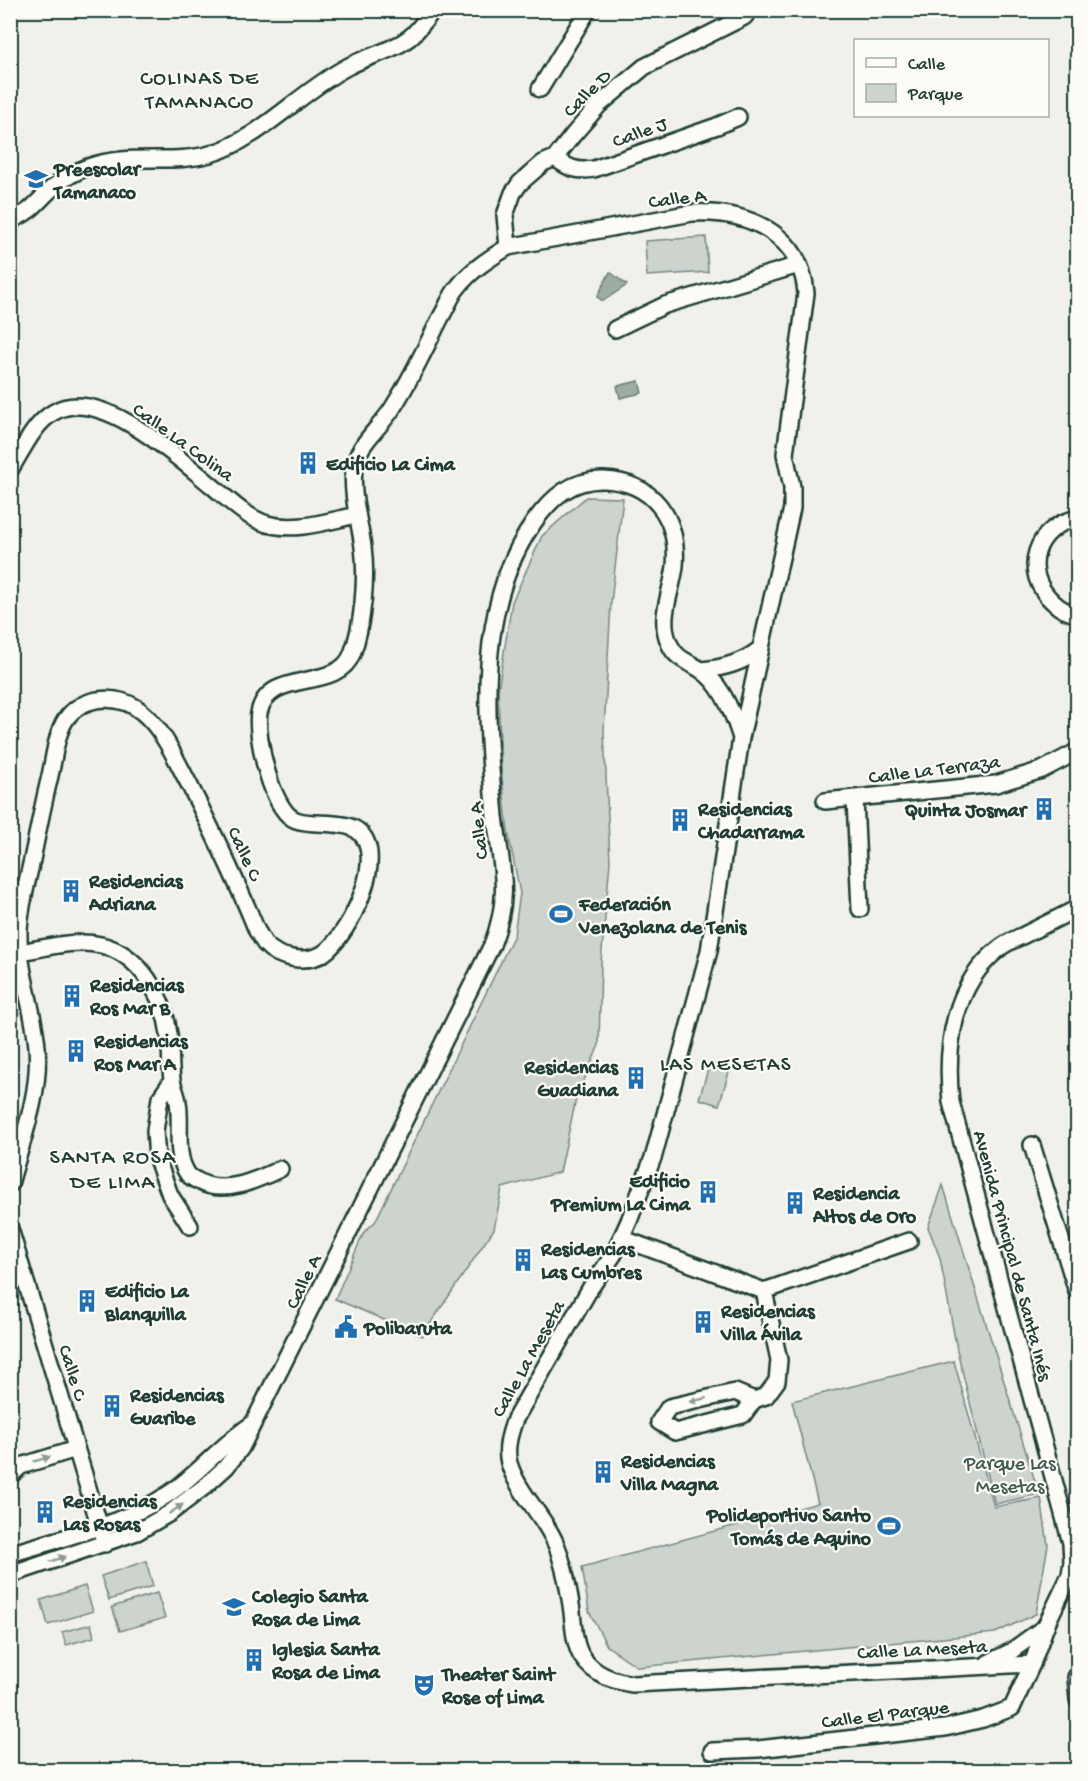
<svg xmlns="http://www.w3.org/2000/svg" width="1088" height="1781" viewBox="0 0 1088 1781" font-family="'Gochi Hand',sans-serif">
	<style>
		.green { fill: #cdd3cd; stroke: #768880; stroke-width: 1.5 }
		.water { fill: #9faca4; stroke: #6c8077; stroke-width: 1.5 }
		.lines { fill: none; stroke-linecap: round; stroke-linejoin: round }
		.minor-casing { stroke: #1f3d34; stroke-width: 20 }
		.minor { stroke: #fdfcf7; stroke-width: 15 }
		.oneway { fill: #8e9c96 }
		.labels { text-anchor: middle; stroke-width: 4.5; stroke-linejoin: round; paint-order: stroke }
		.street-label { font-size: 20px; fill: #1f3d34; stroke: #fdfcf7 }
		.poi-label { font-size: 20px; font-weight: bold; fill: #1f3d34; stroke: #fdfcf7; text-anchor: start }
		.park-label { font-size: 20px; fill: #425b53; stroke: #fdfcf7 }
		.neighbourhood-label { font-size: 21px; letter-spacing: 1.5px; fill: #1f3d34; stroke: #fdfcf7 }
		.quarter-label { font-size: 22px; letter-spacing: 1.5px; fill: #1f3d34; stroke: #fdfcf7 }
	</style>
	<rect width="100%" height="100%" fill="#f0f1eb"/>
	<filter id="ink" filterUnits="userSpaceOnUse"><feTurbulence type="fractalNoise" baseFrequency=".0167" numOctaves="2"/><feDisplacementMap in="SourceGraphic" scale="12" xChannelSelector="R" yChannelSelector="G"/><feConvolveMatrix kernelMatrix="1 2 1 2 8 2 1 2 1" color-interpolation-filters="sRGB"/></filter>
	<g filter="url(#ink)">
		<!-- green -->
		<g class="green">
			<path d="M706 237 708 272 647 276 645 241Z"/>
			<path d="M586 497 623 498 611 603 604 731 610 862 601 962 599 1045 576 1099 560 1172 502 1188 494 1229 422 1336 335 1299 364 1232 375 1222 514 935 520 893 508 832 501 768 498 690 512 602 542 536Z"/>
			<path d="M710 1063 730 1069 719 1105 699 1099Z"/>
			<path d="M943 1185 1039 1494 995 1504 957 1350 940 1258 928 1227Z"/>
			<path d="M954 1361 994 1507 1041 1498 1048 1545 1036 1614 995 1633 638 1667 607 1646 589 1611 582 1567 818 1503 792 1401Z"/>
			<path d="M146 1561 153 1586 109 1600 101 1576Z"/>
			<path d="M85 1586 93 1611 48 1625 41 1600Z"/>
			<path d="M157 1593 165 1618 120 1631 112 1607Z"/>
			<path d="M91 1624 94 1637 66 1645 62 1632Z"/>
		</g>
		<!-- water -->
		<g class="water">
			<path d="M610 272 627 285 603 301 597 297Z"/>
			<path d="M639 381 642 393 620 398 617 386Z"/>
		</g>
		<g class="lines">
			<!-- minor casing -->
			<g class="minor-casing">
				<g id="minor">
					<path d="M540 89 588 10"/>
					<path d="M555 158C568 168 577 172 594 169L717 126 738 117"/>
					<path d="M10 220C33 213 39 198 56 185 66 177 77 171 88 167 129 152 171 165 210 154 258 141 301 91 347 67 367 56 391 52 409 38 418 31 426 19 433 10"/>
					<path d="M508 247 505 215 513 193 520 183 543 163 555 158 573 135 599 105 644 67 744 17 750 10"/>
					<path d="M615 329 665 305 799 265"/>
					<path d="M10 470C22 451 34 423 54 412 100 385 178 458 211 485 228 499 245 517 267 524 297 532 328 521 357 515"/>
					<path d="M1078 518C1035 526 1020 572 1053 602 1060 609 1067 613 1078 614"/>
					<path d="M702 670C724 668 743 663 760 649"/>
					<path d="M855 799 860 909"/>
					<path d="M825 801 996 784 1042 770 1078 751"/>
					<path d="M20 952C45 948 75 939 101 945 140 954 164 997 169 1034 171 1049 170 1065 172 1080 173 1087 177 1094 178 1102 182 1125 174 1153 187 1173 189 1177 194 1179 198 1181 223 1196 257 1180 280 1169"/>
					<path d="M172 1081 160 1098 155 1131 157 1159 170 1195 190 1226"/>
					<path d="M1032 1145 1078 1295"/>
					<path d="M10 1184C22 1140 41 1093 37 1047 34 1008 18 971 19 931 20 905 28 880 33 855 38 830 43 805 49 780 54 761 55 736 66 719 83 695 120 693 142 712 163 729 176 760 189 784 213 832 237 881 257 931 260 935 262 940 265 944 278 959 307 964 324 953 349 935 389 855 358 831 345 820 312 826 296 820 272 812 255 736 259 713 268 667 337 693 352 654 363 626 367 577 363 547 360 522 351 496 354 469 356 447 377 430 390 412 410 382 425 348 441 317 447 307 451 295 458 287 471 270 490 258 508 247L692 213C745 210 801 232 806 293L785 454 792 487V508L741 738 709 951 654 1155 629 1221 614 1254 591 1287 515 1419C510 1433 505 1448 509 1463 519 1497 552 1522 561 1559 565 1572 568 1586 570 1599 574 1617 572 1641 582 1657 594 1675 613 1681 633 1684L1032 1664"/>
					<path d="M10 1229 105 1544"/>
					<path d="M621 1238 764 1291"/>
					<path d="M764 1291 909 1241"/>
					<path d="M754 1400 735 1392 669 1407 659 1422 675 1432 743 1415 754 1400 766 1396 777 1381 779 1360 764 1291"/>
					<path d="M10 1476 21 1466 76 1449"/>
					<path d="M10 1554C64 1537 123 1525 170 1493 199 1473 221 1445 251 1425"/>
					<path d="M10 1575 137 1532 170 1513 204 1487 226 1467 241 1448 492 945C512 893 501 868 495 816 486 719 475 606 534 522 552 497 572 479 604 480 653 482 679 518 675 566 672 593 657 618 670 645 676 659 689 662 701 670 721 683 733 713 740 735"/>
					<path d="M988 1663 1010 1652 1046 1626"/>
					<path d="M1076 1677 1078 1700"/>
					<path d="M712 1751 758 1749 945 1728 983 1719 1012 1708 1032 1664 1047 1623 1070 1575 1072 1562 1071 1543 951 1102C945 1047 953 984 1000 948 1007 942 1016 939 1024 935 1042 926 1060 917 1078 908"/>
				</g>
			</g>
			<!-- minor -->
			<use href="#minor" class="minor"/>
		</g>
		<!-- one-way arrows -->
		<defs><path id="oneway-solid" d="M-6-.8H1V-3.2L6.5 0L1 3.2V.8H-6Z" transform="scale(1.5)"/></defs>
		<g class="oneway">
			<use href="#oneway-solid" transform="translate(698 1400) rotate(167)"/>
			<use href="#oneway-solid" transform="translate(42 1459) rotate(-17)"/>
			<use href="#oneway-solid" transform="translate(176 1509) rotate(-34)"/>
			<use href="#oneway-solid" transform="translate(58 1559) rotate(-18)"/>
		</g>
	</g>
	<!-- icons -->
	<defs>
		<g id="school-bare" transform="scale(1.8)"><path d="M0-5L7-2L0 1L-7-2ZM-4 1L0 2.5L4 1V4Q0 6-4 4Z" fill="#1f6fb2" stroke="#fdfcf7" stroke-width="2.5" paint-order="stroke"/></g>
		<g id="building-bare" transform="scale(1.8)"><path d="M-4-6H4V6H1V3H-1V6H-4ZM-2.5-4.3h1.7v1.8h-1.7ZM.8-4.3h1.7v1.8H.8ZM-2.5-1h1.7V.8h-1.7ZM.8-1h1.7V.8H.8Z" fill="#1f6fb2" stroke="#fdfcf7" stroke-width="2.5" paint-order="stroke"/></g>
		<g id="stadium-bare" transform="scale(1.8)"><path d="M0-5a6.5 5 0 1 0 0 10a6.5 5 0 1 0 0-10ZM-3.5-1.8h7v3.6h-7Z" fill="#1f6fb2" stroke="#fdfcf7" stroke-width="2.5" paint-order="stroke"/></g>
		<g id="civic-bare" transform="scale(1.8)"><path d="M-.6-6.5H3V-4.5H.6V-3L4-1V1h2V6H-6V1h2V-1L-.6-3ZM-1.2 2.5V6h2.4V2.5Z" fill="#1f6fb2" stroke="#fdfcf7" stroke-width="2.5" paint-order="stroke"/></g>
		<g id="theatre-bare" transform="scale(1.8)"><path d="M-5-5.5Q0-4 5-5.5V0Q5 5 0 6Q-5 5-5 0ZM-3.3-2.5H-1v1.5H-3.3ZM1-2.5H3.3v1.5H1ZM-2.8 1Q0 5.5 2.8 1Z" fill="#1f6fb2" stroke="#fdfcf7" stroke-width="2.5" paint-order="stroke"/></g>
	</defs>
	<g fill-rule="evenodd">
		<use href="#school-bare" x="36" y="179"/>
		<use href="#building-bare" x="308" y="463"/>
		<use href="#building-bare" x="1044" y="809"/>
		<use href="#building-bare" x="680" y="820"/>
		<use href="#building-bare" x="71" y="891"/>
		<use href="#stadium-bare" x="561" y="914"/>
		<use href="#building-bare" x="72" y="996"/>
		<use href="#building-bare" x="76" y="1051"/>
		<use href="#building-bare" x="636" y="1078"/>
		<use href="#building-bare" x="708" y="1192"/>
		<use href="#building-bare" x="795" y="1203"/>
		<use href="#building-bare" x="523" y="1260"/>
		<use href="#building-bare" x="87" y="1301"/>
		<use href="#building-bare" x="703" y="1322"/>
		<use href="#civic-bare" x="346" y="1327"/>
		<use href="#building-bare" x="112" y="1406"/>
		<use href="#building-bare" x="603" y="1472"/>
		<use href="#building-bare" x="45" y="1512"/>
		<use href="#stadium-bare" x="889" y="1526"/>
		<use href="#school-bare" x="234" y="1607"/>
		<use href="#building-bare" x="254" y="1660"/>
		<use href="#theatre-bare" x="424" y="1685"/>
	</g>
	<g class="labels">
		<!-- street labels -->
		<g class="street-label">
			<text transform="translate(586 92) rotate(-45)" y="7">Calle D</text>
			<text transform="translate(639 131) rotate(-20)" y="7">Calle J</text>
			<text transform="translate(677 197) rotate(-7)" y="7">Calle A</text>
			<text transform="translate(184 441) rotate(36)" y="7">Calle La Colina</text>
			<text transform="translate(934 768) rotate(-7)" y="7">Calle La Terraza</text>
			<text transform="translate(477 831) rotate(-97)" y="7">Calle A</text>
			<text transform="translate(246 853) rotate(65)" y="7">Calle C</text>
			<text transform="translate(1014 1255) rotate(75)" y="7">Avenida Principal de Santa Inés</text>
			<text transform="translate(302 1281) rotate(-64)" y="7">Calle A</text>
			<text transform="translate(527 1358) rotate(-61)" y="7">Calle La Meseta</text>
			<text transform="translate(74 1372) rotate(73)" y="7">Calle C</text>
			<text transform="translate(922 1648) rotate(-3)" y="7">Calle La Meseta</text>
			<text transform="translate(885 1713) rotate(-7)" y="7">Calle El Parque</text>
		</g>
		<!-- poi labels -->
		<g class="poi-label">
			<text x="54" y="175">Preescolar<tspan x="54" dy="23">Tamanaco</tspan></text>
			<text x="326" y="470">Edificio La Cima</text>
			<text x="698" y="815">Residencias<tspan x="698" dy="23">Chadarrama</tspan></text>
			<text x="1026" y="816" text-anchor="end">Quinta Josmar</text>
			<text x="89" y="887">Residencias<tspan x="89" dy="23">Adriana</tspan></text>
			<text x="579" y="910">Federación<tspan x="579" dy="23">Venezolana de Tenis</tspan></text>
			<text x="90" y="991">Residencias<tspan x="90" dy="23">Ros Mar B</tspan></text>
			<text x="94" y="1047">Residencias<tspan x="94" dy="23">Ros Mar A</tspan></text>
			<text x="618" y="1073" text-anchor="end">Residencias<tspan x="618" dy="23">Guadiana</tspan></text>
			<text x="690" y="1187" text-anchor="end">Edificio<tspan x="690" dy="23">Premium La Cima</tspan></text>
			<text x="813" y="1199">Residencia<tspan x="813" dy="23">Altos de Oro</tspan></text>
			<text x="541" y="1255">Residencias<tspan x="541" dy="23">Las Cumbres</tspan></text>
			<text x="105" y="1297">Edificio La<tspan x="105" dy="23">Blanquilla</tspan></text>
			<text x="721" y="1317">Residencias<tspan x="721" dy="23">Villa Ávila</tspan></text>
			<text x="364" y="1334">Polibaruta</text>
			<text x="130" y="1401">Residencias<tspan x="130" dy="23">Guaribe</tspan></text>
			<text x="621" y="1467">Residencias<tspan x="621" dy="23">Villa Magna</tspan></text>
			<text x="63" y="1507">Residencias<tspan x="63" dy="23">Las Rosas</tspan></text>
			<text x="871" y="1521" text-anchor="end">Polideportivo Santo<tspan x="871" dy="23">Tomás de Aquino</tspan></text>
			<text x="252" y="1602">Colegio Santa<tspan x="252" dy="23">Rosa de Lima</tspan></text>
			<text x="272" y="1655">Iglesia Santa<tspan x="272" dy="23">Rosa de Lima</tspan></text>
			<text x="442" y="1680">Theater Saint<tspan x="442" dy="23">Rose of Lima</tspan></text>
		</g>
		<!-- park labels -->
		<g class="park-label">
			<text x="1010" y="1469">Parque Las<tspan x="1010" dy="23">Mesetas</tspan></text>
		</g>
		<!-- neighbourhood labels -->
		<g class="neighbourhood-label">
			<text x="200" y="84">COLINAS DE<tspan x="200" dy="24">TAMANACO</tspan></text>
			<text x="726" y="1070">LAS MESETAS</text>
		</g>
		<!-- quarter labels -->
		<g class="quarter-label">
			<text x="113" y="1163">SANTA ROSA<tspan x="113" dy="25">DE LIMA</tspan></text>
		</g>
	</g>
	<!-- margin -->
	<rect width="1088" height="1781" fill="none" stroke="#fdfcf7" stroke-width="36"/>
	<rect x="18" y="18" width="1052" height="1745" fill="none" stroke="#1f3d34" stroke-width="2" filter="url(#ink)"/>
	<!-- legend -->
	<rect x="854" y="39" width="195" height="78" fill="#fdfcf7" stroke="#a4b0a9" stroke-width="1.5"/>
	<rect x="866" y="58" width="30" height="9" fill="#fdfcf7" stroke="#a4b0a9" stroke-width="1.5"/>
	<text x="908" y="69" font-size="18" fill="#1f3d34">Calle</text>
	<rect x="866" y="84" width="30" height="18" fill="#cdd3cd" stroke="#a4b0a9" stroke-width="1.5"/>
	<text x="908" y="99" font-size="18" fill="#1f3d34">Parque</text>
</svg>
